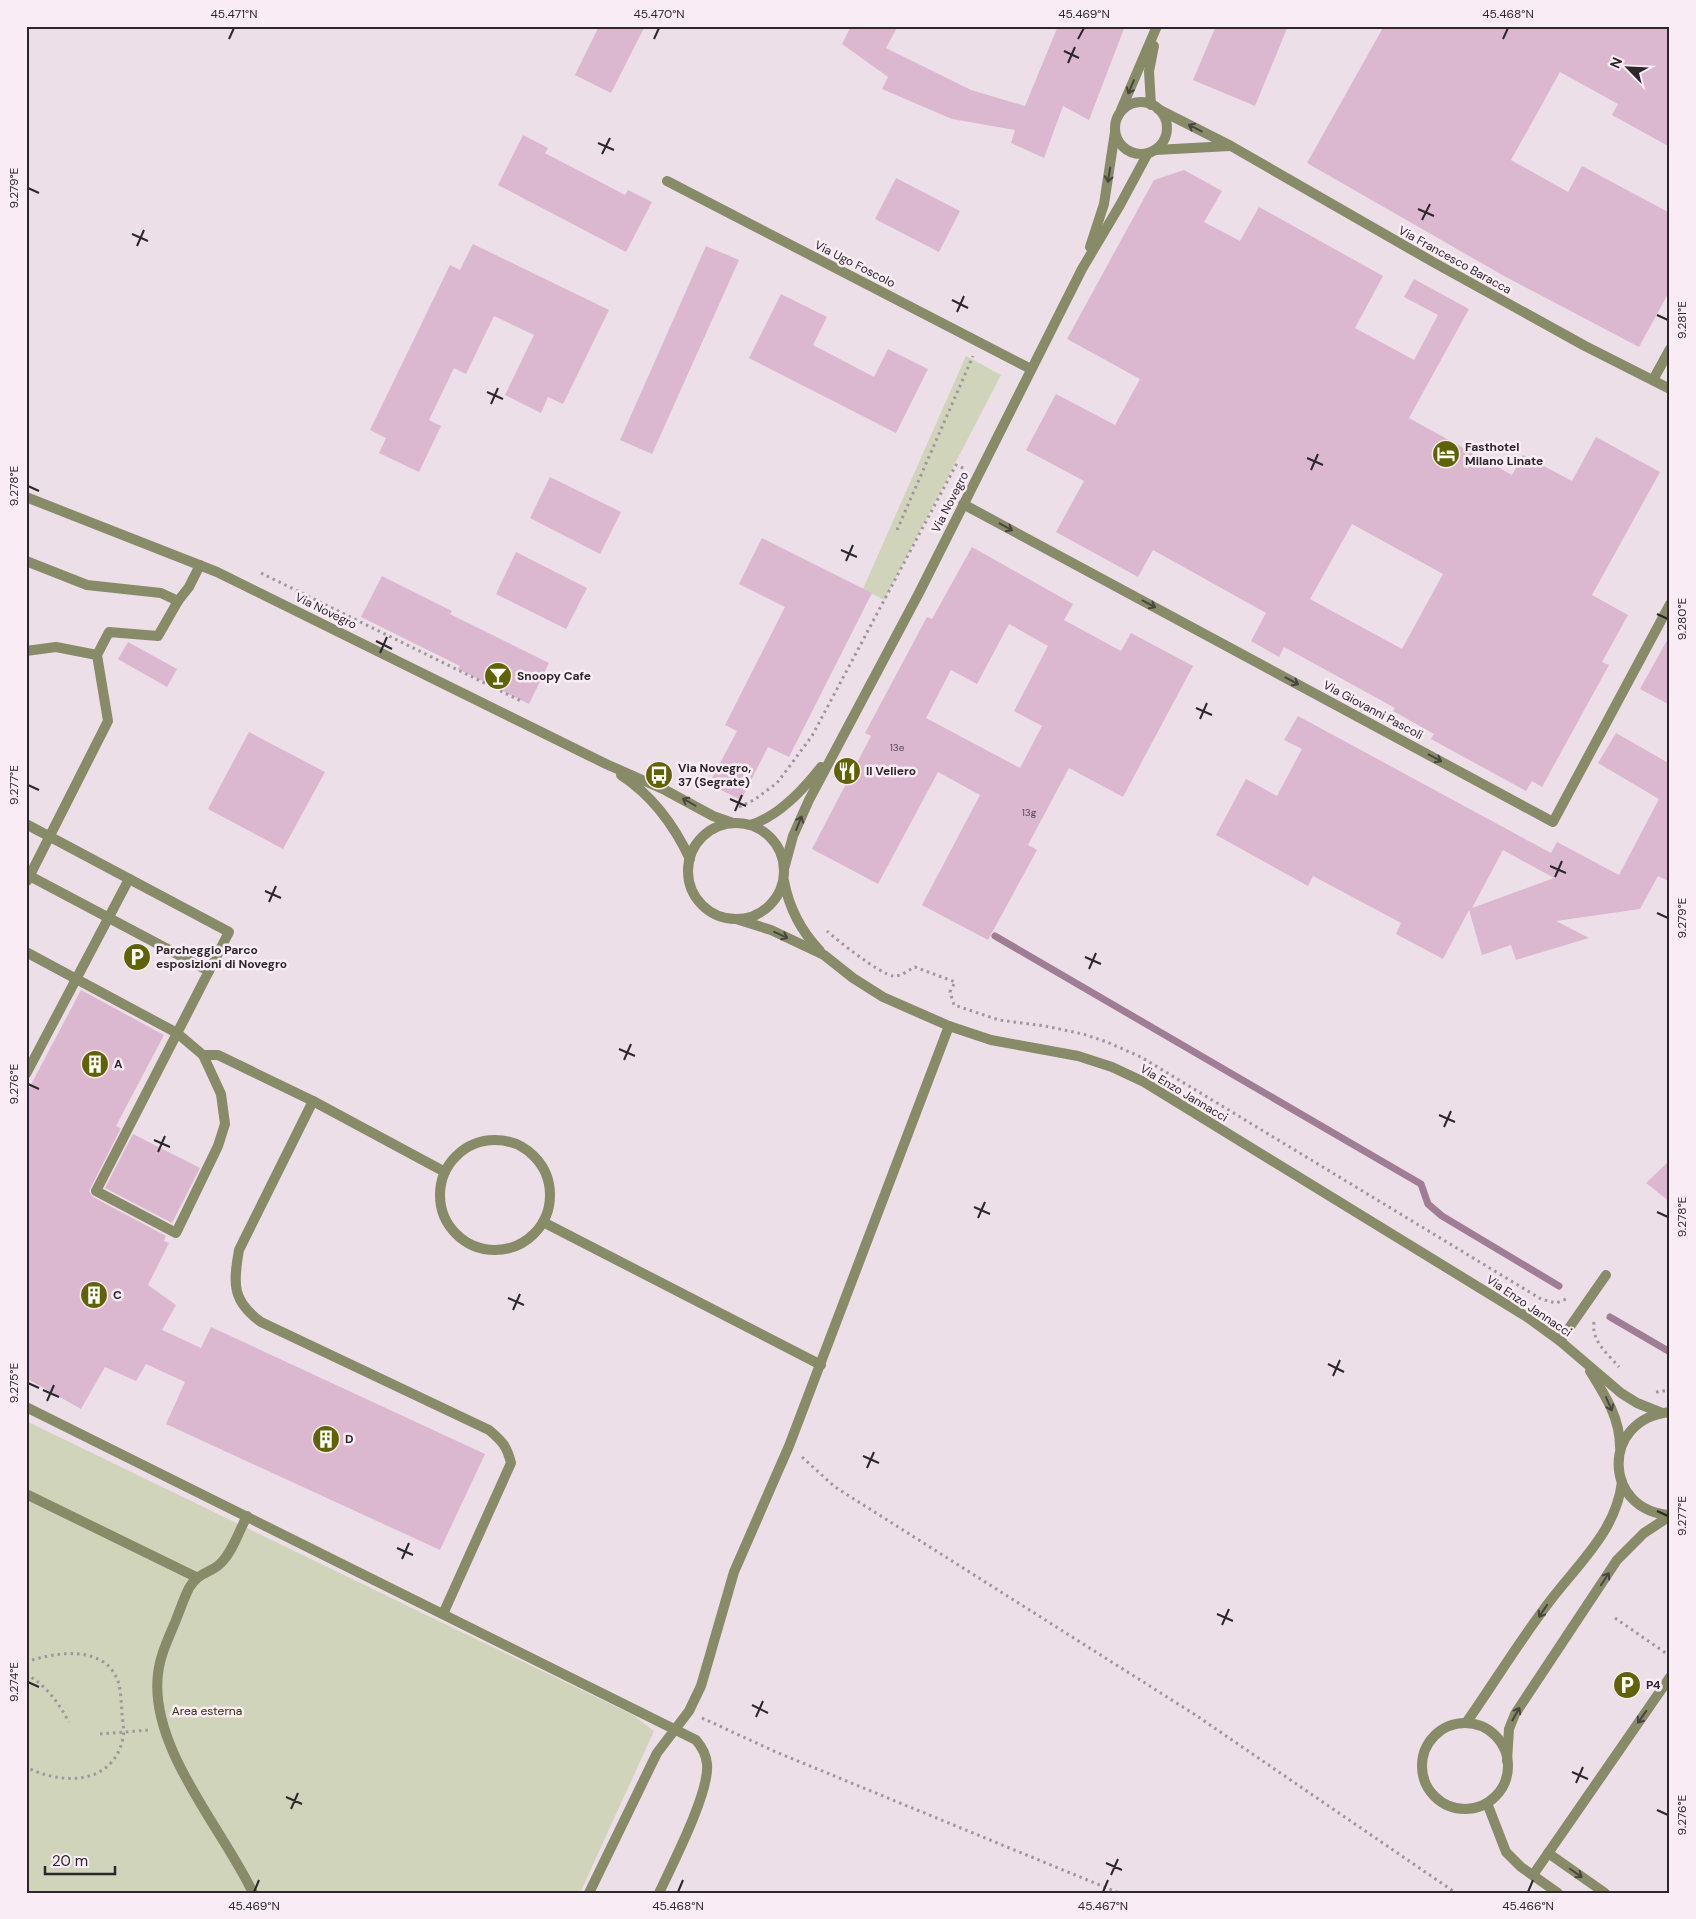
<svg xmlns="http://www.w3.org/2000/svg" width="1696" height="1919" viewBox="0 0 1696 1919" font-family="'DM Sans',sans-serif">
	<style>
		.green { fill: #d0d4ba }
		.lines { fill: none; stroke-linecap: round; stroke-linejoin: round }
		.stream { stroke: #9f7e95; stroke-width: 7 }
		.building { fill: #dbb8d0; fill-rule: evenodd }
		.path { stroke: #a0969c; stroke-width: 3; stroke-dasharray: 2.5 4; stroke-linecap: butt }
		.lane { stroke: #878b68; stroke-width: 10 }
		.street { stroke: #878b68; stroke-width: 10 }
		.oneway { stroke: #47453d }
		.ticks { fill: none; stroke: #2b272a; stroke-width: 2 }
		.labels { text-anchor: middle; stroke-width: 5; stroke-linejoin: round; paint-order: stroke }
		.number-label { font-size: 10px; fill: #574b54 }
		.street-label { font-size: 12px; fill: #2b272a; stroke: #f9ecf5 }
		.poi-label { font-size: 12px; font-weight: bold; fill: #2b272a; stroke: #f9ecf5; text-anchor: start }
		.park-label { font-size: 12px; fill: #313405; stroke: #f9ecf5 }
		.neatline { fill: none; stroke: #2b272a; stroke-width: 2 }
		.ticks-label { font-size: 12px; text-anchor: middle; fill: #2b272a }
	</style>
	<rect width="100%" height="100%" fill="#ecdfe7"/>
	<!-- green -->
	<g class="green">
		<path d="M966 356 1001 375 884 600 863 589Z"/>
		<path d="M26 1421 633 1715 654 1731 580 1893H26Z"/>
	</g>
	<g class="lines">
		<!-- stream -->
		<g class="stream">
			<path d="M995 936 1421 1184 1428 1204 1442 1216 1559 1286"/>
			<path d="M1610 1317 1670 1352"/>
		</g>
	</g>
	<!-- building -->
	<g class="building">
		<path d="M599 26H645L611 93 575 75Z"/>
		<path d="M851 26H898L886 48 971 90 1025 106 1058 26H1125L1089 120 1063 106 1044 158 1011 143 1015 130 952 119 882 89 888 77 842 44Z"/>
		<path d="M1216 26H1288L1255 106 1193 80Z"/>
		<path d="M1384 26H1670V147L1612 115 1618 104 1560 72 1511 160 1568 192 1582 166 1670 213V290L1639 347 1504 276 1307 163Z"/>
		<path d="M523 135 548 148 545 153 625 195 628 190 652 202 626 252 498 185Z"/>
		<path d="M1184 170 1222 191 1204 222 1240 241 1259 207 1383 276 1355 328 1414 360 1438 315 1404 297 1414 279 1469 309 1409 418 1512 475 1523 455 1572 481 1596 437 1660 472 1592 595 1628 615 1602 662 1609 665 1542 787 1532 781 1526 791 1431 739 1434 734 1393 711 1395 708 1284 647 1279 657 1251 641 1266 613 1153 550 1138 577 1056 532 1084 481 1026 450 1056 394 1115 425 1140 379 1067 339 1154 180ZM1352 524 1443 574 1402 649 1310 599Z"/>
		<path d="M896 178 960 211 939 252 875 219Z"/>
		<path d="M473 244 609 310 563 404 548 397 541 413 505 395 534 335 494 316 466 374 454 368 429 420 441 426 419 472 379 453 386 438 370 430 450 265 460 270Z"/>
		<path d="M706 246 739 260 652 454 620 440Z"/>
		<path d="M781 294 827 317 813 345 874 377 888 349 928 369 896 433 749 358Z"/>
		<path d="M550 477 621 512 600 554 530 518Z"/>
		<path d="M762 538 872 593 789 757 768 747 741 800 709 784 737 731 725 725 785 607 739 584Z"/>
		<path d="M972 547 1073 604 1064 620 1121 651 1131 633 1193 666 1123 797 1069 768 1028 845 1037 850 988 940 922 905 980 795 938 772 878 884 812 849 871 736 865 733 927 617 932 619ZM1009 624 1048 646 1014 711 1042 726 1020 768 926 718 951 670 977 684Z"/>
		<path d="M516 552 587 588 566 629 496 594Z"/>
		<path d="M382 576 452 611 450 614 549 663 529 704 458 669 460 666 361 617Z"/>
		<path d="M1670 635V705L1640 689Z"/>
		<path d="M128 642 177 669 167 687 118 659Z"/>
		<path d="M1298 716 1551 853 1557 842 1619 875 1659 799 1598 763 1616 733 1670 764V882L1658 876 1640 909 1556 921 1589 938 1516 960 1511 945 1482 955 1469 910 1443 959 1396 934 1401 923 1313 876 1308 886 1216 835 1246 779 1277 796 1302 749 1284 740ZM1503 850 1554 878 1472 908Z"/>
		<path d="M249 732 325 772 283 849 208 809Z"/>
		<path d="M81 990 164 1035 116 1126 121 1128 89 1191 93 1197 166 1236 164 1241 169 1243 148 1285 176 1305 162 1330 201 1348 211 1327 485 1454 440 1550 166 1424 185 1382 146 1364 136 1381 105 1367 81 1409 26 1378V1094Z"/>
		<path d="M133 1134 200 1168 172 1223 105 1188Z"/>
		<path d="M1670 1160V1202L1646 1183Z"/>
	</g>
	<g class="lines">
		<!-- path -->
		<g class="path">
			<path d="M897 530 973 356"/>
			<path d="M261 573 523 702"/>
			<path d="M739 807 754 800 777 783 812 736 956 465 965 469"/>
			<path d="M827 931C838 941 880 974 893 976 901 977 908 970 915 967L955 982 950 992 954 1005 999 1020 1045 1026 1083 1034 1107 1042 1141 1057 1541 1299 1556 1303 1569 1298"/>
			<path d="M1594 1322C1591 1341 1608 1354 1619 1367"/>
			<path d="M1656 1392 1670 1390"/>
			<path d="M802 1457 835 1487 1194 1714 1456 1893"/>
			<path d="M1615 1618 1670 1656"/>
			<path d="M26 1662C55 1652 104 1644 118 1681 121 1690 121 1702 122 1712 122 1720 125 1730 123 1738 113 1786 61 1785 26 1767"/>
			<path d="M26 1674C46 1685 58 1702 69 1722"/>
			<path d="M702 1718 776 1752 1119 1893"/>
			<path d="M100 1734 149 1730"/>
		</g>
		<!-- lane -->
		<g class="lane">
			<path d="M26 561 87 585 161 593 178 601"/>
			<path d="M26 651 56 647 97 655"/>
			<path d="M26 824 229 932 209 971"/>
			<path d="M26 874 209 971 96 1191 176 1233 218 1146 225 1124 221 1094 203 1055 177 1033 26 952"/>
			<path d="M27 881 108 721 97 655 109 632 158 636 178 601 189 587 200 565"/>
			<path d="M203 1055H218L313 1101 445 1172"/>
			<path d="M26 1074 129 879"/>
			<path d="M313 1101 239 1250C233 1284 232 1301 261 1322L489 1430C502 1441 507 1446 511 1463L443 1614"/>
			<circle cx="495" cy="1195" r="55"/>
			<path d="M543 1222 821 1365"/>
			<path d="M1560 1341 1606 1275"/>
			<path d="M26 1407 696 1740C702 1747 706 1754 707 1764 710 1792 672 1865 659 1893"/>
			<path d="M26 1494 196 1577"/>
			<path d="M247 1516C239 1531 233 1551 221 1563 210 1574 199 1571 189 1588 184 1598 180 1610 176 1620 169 1637 160 1655 158 1674 149 1748 223 1829 253 1893"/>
			<path d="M1466 1723C1494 1683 1520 1640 1550 1601 1579 1563 1616 1531 1622 1482"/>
			<circle cx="1465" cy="1766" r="43"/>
			<path d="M1507 1761 1509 1729 1515 1714 1617 1560 1644 1533 1670 1516"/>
			<path d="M1487 1803 1506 1852 1521 1867 1558 1893"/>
			<path d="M1548 1853 1605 1893"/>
			<path d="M1533 1875 1670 1677"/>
			<path d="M589 1893 657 1753 689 1711 701 1686 734 1572 789 1446 949 1026"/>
		</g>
		<!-- street -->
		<g class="street">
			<circle cx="1141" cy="128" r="26"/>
			<path d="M1151 105 1149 71 1154 46"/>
			<path d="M1158 109 1231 146 1433 262 1585 346 1670 389"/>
			<path d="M1121 110 1157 26"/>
			<path d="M1155 150 1230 146"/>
			<path d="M667 181 1031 369"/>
			<path d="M1090 247 1104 204 1115 132"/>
			<path d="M1653 380 1670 349"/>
			<path d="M26 497 217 572 606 764 665 790 713 816 733 823"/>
			<path d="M963 504 1553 822 1670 604"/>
			<path d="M621 775C653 796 674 825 690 859"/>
			<circle cx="736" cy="871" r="48"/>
			<path d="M750 825C778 817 803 790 821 767"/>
			<path d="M784 869 793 836 809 800 919 593 1082 269 1120 205 1148 153"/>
			<path d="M784 881C789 908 801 931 820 951"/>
			<path d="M736 919 771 930 824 955 853 978 883 997 949 1026 991 1040 1078 1056 1112 1067 1144 1082 1527 1317 1560 1341 1621 1393 1637 1403 1662 1413"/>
			<path d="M1590 1371C1605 1395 1620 1418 1620 1447"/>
			<path d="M1670 1412C1600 1419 1603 1511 1670 1515"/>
		</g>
	</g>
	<!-- one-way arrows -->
	<defs><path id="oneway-shaft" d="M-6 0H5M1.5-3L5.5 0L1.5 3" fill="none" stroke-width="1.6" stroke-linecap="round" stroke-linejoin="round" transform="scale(1.25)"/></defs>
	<g class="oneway">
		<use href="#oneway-shaft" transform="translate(1131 87) rotate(113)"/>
		<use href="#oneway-shaft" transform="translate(1195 128) rotate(-153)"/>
		<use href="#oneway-shaft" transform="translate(1109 175) rotate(99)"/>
		<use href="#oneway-shaft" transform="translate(1006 527) rotate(28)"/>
		<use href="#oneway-shaft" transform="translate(1149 604) rotate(28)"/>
		<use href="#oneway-shaft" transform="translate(1292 681) rotate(28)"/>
		<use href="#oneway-shaft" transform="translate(1435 758) rotate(28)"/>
		<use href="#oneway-shaft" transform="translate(689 802) rotate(-150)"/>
		<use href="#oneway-shaft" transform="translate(799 823) rotate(-68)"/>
		<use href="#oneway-shaft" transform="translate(781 935) rotate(25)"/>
		<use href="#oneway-shaft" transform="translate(1609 1404) rotate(66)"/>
		<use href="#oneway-shaft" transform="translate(1605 1579) rotate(-57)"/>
		<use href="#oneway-shaft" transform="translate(1543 1611) rotate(124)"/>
		<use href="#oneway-shaft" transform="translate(1516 1714) rotate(-61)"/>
		<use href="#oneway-shaft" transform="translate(1642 1717) rotate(125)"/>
		<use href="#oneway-shaft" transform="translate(1576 1873) rotate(35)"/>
	</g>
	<!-- ticks -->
	<path class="ticks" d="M229 39 234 28M654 39 659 28M1078 39 1084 28M1503 39 1508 28M1064 51 1079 58M1068 63 1075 47M598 143 614 150M602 154 610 138M28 188 39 193M1418 209 1434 216M1422 220 1430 204M132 234 148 241M137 246 144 230M952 300 968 308M957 312 964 296M1657 315 1668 320M487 392 503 399M491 404 498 388M1307 458 1323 465M1311 470 1318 454M28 486 39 491M841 550 857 557M846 561 853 545M1657 614 1668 619M376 641 392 649M380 653 387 637M1196 708 1212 715M1200 719 1207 703M28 785 39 790M730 799 746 806M735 811 742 795M1550 866 1566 873M1555 877 1562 861M265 891 281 898M269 902 276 886M1657 913 1668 918M1085 957 1101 964M1089 969 1096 953M619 1049 635 1056M624 1060 631 1044M28 1084 39 1089M1439 1115 1455 1122M1444 1127 1451 1111M154 1140 170 1147M158 1152 165 1136M974 1207 990 1214M1657 1212 1668 1217M978 1218 985 1202M508 1298 524 1305M513 1310 520 1294M1328 1364 1344 1372M1333 1376 1340 1360M28 1383 39 1388M43 1390 59 1397M47 1401 54 1385M863 1456 879 1463M867 1468 874 1452M1657 1511 1668 1516M397 1548 413 1555M402 1559 409 1543M1217 1614 1233 1621M1222 1625 1229 1609M28 1682 39 1687M752 1705 768 1713M756 1717 763 1701M1572 1772 1588 1779M1576 1783 1583 1767M286 1797 302 1804M291 1809 298 1793M1657 1810 1668 1815M1106 1863 1122 1870M1111 1875 1118 1859M254 1892 259 1880M678 1892 683 1880M1103 1892 1108 1880M1528 1892 1533 1880"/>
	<!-- icons -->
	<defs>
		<g id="hotel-disc" transform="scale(1.4375)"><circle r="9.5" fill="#5f6400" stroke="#f9ecf5"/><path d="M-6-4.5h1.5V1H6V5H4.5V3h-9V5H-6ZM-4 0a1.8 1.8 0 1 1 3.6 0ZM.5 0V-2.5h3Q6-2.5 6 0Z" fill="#fff"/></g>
		<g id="bar-disc" transform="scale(1.4375)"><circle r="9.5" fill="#5f6400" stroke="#f9ecf5"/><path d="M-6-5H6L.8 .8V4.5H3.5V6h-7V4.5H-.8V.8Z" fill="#fff"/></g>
		<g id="restaurant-disc" transform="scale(1.4375)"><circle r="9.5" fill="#5f6400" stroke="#f9ecf5"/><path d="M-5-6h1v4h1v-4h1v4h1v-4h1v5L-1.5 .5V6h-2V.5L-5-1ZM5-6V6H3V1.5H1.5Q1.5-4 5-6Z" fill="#fff"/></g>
		<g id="bus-disc" transform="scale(1.4375)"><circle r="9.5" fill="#5f6400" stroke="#f9ecf5"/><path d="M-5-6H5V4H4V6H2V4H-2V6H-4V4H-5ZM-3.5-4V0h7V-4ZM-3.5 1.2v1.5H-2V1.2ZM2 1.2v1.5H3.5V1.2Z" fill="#fff"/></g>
		<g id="parking-disc" transform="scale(1.4375)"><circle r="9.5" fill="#5f6400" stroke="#f9ecf5"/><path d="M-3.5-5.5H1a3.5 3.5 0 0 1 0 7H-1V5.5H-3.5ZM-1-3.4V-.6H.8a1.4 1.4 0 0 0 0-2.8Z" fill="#fff"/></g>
		<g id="building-disc" transform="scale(1.4375)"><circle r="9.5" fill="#5f6400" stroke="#f9ecf5"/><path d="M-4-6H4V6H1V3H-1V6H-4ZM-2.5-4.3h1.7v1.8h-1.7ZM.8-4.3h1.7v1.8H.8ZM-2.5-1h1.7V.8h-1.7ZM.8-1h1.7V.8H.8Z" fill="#fff"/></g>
	</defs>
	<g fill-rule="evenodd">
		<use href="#hotel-disc" x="1446" y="454"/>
		<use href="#bar-disc" x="498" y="676"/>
		<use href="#restaurant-disc" x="847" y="771"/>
		<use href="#bus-disc" x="659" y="775"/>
		<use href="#parking-disc" x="137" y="957"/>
		<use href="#building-disc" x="95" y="1064"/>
		<use href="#building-disc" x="94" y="1295"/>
		<use href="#building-disc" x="326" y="1439"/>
		<use href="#parking-disc" x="1627" y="1685"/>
	</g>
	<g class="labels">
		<!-- number labels -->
		<g class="number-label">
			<text x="897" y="751">13e</text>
			<text x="1029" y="816">13g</text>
		</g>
		<!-- street labels -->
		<g class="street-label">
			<text transform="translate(1455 260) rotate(29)" y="4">Via Francesco Baracca</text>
			<text transform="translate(855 264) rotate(27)" y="4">Via Ugo Foscolo</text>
			<text transform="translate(950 502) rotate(-63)" y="4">Via Novegro</text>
			<text transform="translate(326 611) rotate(26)" y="4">Via Novegro</text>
			<text transform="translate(1373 710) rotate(28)" y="4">Via Giovanni Pascoli</text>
			<text transform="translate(1184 1093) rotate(31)" y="4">Via Enzo Jannacci</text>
			<text transform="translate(1529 1306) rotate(34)" y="4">Via Enzo Jannacci</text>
		</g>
		<!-- poi labels -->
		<g class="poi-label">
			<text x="1465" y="451">Fasthotel<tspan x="1465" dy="14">Milano Linate</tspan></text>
			<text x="517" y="680">Snoopy Cafe</text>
			<text x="678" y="772">Via Novegro,<tspan x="678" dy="14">37 (Segrate)</tspan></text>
			<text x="866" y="775">Il Veliero</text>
			<text x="156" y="954">Parcheggio Parco<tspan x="156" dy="14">esposizioni di Novegro</tspan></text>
			<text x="114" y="1068">A</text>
			<text x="113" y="1299">C</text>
			<text x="345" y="1443">D</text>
			<text x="1646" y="1689">P4</text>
		</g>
		<!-- park labels -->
		<g class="park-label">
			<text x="207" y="1715">Area esterna</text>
		</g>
	</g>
	<!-- border -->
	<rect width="1696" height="1919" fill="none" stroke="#f9ecf5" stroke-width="55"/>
	<!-- north arrow -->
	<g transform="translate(1628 68) rotate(294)" stroke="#f9ecf5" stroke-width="4" paint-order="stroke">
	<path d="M0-4L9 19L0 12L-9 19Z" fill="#2b272a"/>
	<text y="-8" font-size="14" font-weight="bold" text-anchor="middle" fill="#2b272a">N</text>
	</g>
	<!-- scale -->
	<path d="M45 1866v8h70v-8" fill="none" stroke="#2b272a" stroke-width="2.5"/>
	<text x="52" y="1866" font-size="15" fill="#2b272a" stroke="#f9ecf5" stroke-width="4" paint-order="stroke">20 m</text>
	<rect x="28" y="28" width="1640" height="1864" class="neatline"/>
	<g class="ticks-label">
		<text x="234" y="18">45.471°N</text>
		<text x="659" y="18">45.470°N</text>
		<text x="1084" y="18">45.469°N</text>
		<text x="1508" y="18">45.468°N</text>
		<text transform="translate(14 188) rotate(-90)" y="4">9.279°E</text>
		<text transform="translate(1682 320) rotate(-90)" y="4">9.281°E</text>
		<text transform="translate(14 486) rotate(-90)" y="4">9.278°E</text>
		<text transform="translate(1682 619) rotate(-90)" y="4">9.280°E</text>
		<text transform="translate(14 785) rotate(-90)" y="4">9.277°E</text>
		<text transform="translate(1682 918) rotate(-90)" y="4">9.279°E</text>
		<text transform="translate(14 1084) rotate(-90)" y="4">9.276°E</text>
		<text transform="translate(1682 1217) rotate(-90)" y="4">9.278°E</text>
		<text transform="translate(14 1383) rotate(-90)" y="4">9.275°E</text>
		<text transform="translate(1682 1516) rotate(-90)" y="4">9.277°E</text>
		<text transform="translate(14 1682) rotate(-90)" y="4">9.274°E</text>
		<text transform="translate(1682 1815) rotate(-90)" y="4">9.276°E</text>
		<text x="254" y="1910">45.469°N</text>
		<text x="678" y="1910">45.468°N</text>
		<text x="1103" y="1910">45.467°N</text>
		<text x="1528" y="1910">45.466°N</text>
	</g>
</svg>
